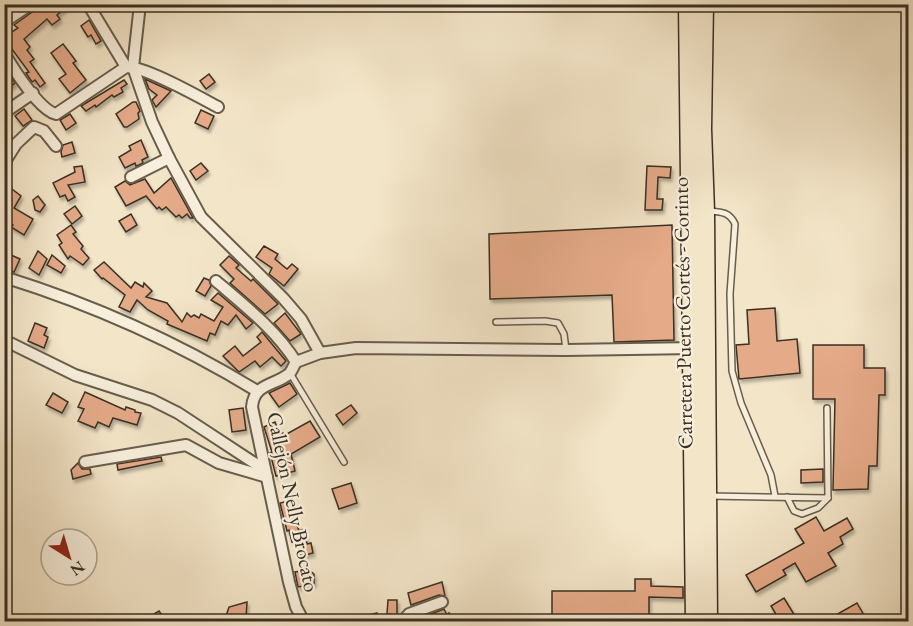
<svg xmlns="http://www.w3.org/2000/svg" width="913" height="626" viewBox="0 0 913 626" font-family="'EB Garamond',serif">
	<style>
		.building { fill: #e5aa88; stroke: #3a3023; stroke-width: 1.5; filter: url(#shadow) }
		.lines { fill: none; stroke-linecap: round; stroke-linejoin: round }
		.lane-casing { stroke: #685d4c; stroke-width: 8 }
		.street-casing { stroke: #685d4c; stroke-width: 14 }
		.highway-casing { stroke: #3a3023; stroke-width: 21 }
		.lane { stroke: #f7eedb; stroke-width: 5 }
		.street { stroke: #f7eedb; stroke-width: 10 }
		.highway { stroke: #f3e5c8; stroke-width: 18 }
		.labels { text-anchor: middle; stroke-width: 4.5; stroke-linejoin: round; paint-order: stroke }
		.street-label { font-size: 21px; fill: #3a3023; stroke: #f7eedb }
	</style>
	<defs>
		<filter id="shadow"><feDropShadow dx="2" dy="3.5" stdDeviation="1.5" flood-color="#0004"/></filter>
	</defs>
	<rect width="100%" height="100%" fill="#f3e5c8"/>
	<filter id="stains"><feTurbulence type="fractalNoise" baseFrequency=".00333" numOctaves="4"/><feColorMatrix values="0 0 0 0 .2 0 0 0 0 .09 0 0 0 0 .02 0 0 0 .5 -.17"/></filter>
	<radialGradient id="worn" r=".72"><stop offset=".6" stop-color="#630" stop-opacity="0"/><stop offset="1" stop-color="#630" stop-opacity=".3"/></radialGradient>
	<!-- building -->
	<g class="building">
		<path d="M38 4H70L57 15 60 19 52 25 47 19 24 39 30 47 27 50 34 59 30 62 45 83 40 87 35 80 32 82 26 73 29 72 12 49 4 46V37L18 28 14 25 35 10Z"/>
		<path d="M89 20 101 41 96 44 91 35 88 37 81 26Z"/>
		<path d="M63 44 76 61 73 63 86 80 70 93 59 79 66 74 51 53Z"/>
		<path d="M4 68 15 83 4 92Z"/>
		<path d="M209 74 215 82 206 89 200 81Z"/>
		<path d="M145 79 171 91 156 107 152 100 157 95 149 89Z"/>
		<path d="M124 80 127 84 121 88 123 92 114 97 112 95 96 107 95 105 86 111 81 106Z"/>
		<path d="M133 102H136L140 111 138 113 139 119 127 127H124L116 114Z"/>
		<path d="M24 109 32 120 23 126 15 116Z"/>
		<path d="M201 110 214 116 208 129 195 123Z"/>
		<path d="M70 114 76 123 66 130 60 120Z"/>
		<path d="M141 140 148 157 142 160 143 163 139 165 136 166 135 163 125 168 119 157 131 150 129 146Z"/>
		<path d="M72 142 75 153 62 157 61 152 63 145Z"/>
		<path d="M201 163 208 171 196 180 190 171Z"/>
		<path d="M82 166 85 182 68 185 75 197 68 201 65 195 60 197 53 183 75 172 74 167Z"/>
		<path d="M647 166 671 167 670 178 658 177 657 199H663L662 210H645Z"/>
		<path d="M171 178 193 218H190L187 214 182 218 179 215 176 217 166 207 162 210 159 207 157 209 146 196 126 206 115 187 125 181 130 185 145 179 154 193Z"/>
		<path d="M4 183 21 196 14 208 33 219 24 235 11 227 13 225 4 219Z"/>
		<path d="M38 196 45 205 40 212 35 210 33 200Z"/>
		<path d="M75 206 82 216 72 224 64 214Z"/>
		<path d="M131 214 137 225 126 232 119 221Z"/>
		<path d="M71 225 76 232 73 234 83 246 81 249 89 258 83 265 70 256 68 259 59 245 62 243 57 235Z"/>
		<path d="M672 225 674 340 614 342 612 295 490 299 489 234Z"/>
		<path d="M264 246 278 254 275 259 287 269 292 264 298 269 284 286 269 274 272 268 256 257Z"/>
		<path d="M38 251 47 259 39 275 29 268Z"/>
		<path d="M4 252 20 259 14 272 4 269Z"/>
		<path d="M52 255 65 266 61 273 47 265Z"/>
		<path d="M229 256 239 265 236 268 251 281 253 279 278 304 265 314 230 283 234 279 220 265Z"/>
		<path d="M104 262 131 288 135 282 143 287 144 283 152 291 146 297 167 303 182 322 187 313 191 317 194 315 199 318 201 314 214 321 223 307 211 300 218 293 253 323 246 329 236 315 228 325 221 321 215 335 210 333 207 341 167 324 168 321 148 310 137 300 130 312 119 307 125 295 103 278 102 279 94 270Z"/>
		<path d="M204 278 209 280 211 286 205 296 196 291Z"/>
		<path d="M775 308 777 341 797 339 800 373 739 379 736 345 749 344 747 310Z"/>
		<path d="M285 313 301 334 290 341 274 323Z"/>
		<path d="M35 323 47 328 44 335 48 337 44 348 28 341Z"/>
		<path d="M262 332 286 361 281 366 272 357 260 367 255 361 239 372 223 356 235 346 243 356 261 342 257 337Z"/>
		<path d="M813 345H864V368H885V395H879L877 466H869L868 489 833 490 835 399H813Z"/>
		<path d="M290 383 297 394 279 407 269 393Z"/>
		<path d="M85 392 125 410 126 407 135 410V412L141 413 137 425 113 418 109 427 98 422 95 428 78 421 84 409 78 407Z"/>
		<path d="M53 393 68 402 62 413 46 405Z"/>
		<path d="M351 405 357 413 343 425 336 415Z"/>
		<path d="M243 408 246 430 232 432 229 410Z"/>
		<path d="M310 421 320 437 291 454 295 471 276 476 270 453 272 452 264 427 275 422 280 435 283 433 285 435Z"/>
		<path d="M161 457 162 461 118 470 117 464Z"/>
		<path d="M78 463 82 469H90L91 474 73 479 71 470Z"/>
		<path d="M823 469V482L801 483V470Z"/>
		<path d="M351 483 357 503 339 509 332 489Z"/>
		<path d="M293 500 295 511H292L299 531 304 529 307 544 311 543 313 553 301 556 297 541 292 542 289 530 287 531 280 503Z"/>
		<path d="M816 517 824 531 847 518 853 529 840 537 843 544 828 553 836 566 806 582 795 563 783 570 786 575 756 592 746 575 804 543 795 529Z"/>
		<path d="M309 570 314 574V584L298 587 295 572Z"/>
		<path d="M635 579H651V586L683 587V598L649 597V621H552V591H635Z"/>
		<path d="M442 582 445 596 439 595 411 605 408 593Z"/>
		<path d="M784 598 798 621H780L771 606Z"/>
		<path d="M388 600H397V615L387 614Z"/>
		<path d="M247 602 246 618 238 620 226 616 229 607Z"/>
		<path d="M857 603 865 617 857 621H825Z"/>
		<path d="M444 609 447 615 449 613 455 621H435L431 614Z"/>
		<path d="M159 611 166 621H142Z"/>
		<path d="M377 613 379 621H353V619Z"/>
	</g>
	<g class="lines">
		<!-- lane casing -->
		<g class="lane-casing">
			<g id="lane">
				<path d="M707 211C720 212 729 211 735 224L730 294 732 371 741 403 771 475 775 496"/>
				<path d="M496 322 545 321 558 323 564 334 566 350"/>
				<path d="M290 373 344 462"/>
				<path d="M709 496 828 498 827 408"/>
				<path d="M787 497 794 511 802 514 818 508 828 498"/>
			</g>
		</g>
		<!-- street casing -->
		<g class="street-casing">
			<g id="street">
				<path d="M88 4 126 67"/>
				<path d="M140 4 133 67 152 122 169 158 201 217 283 298 301 319 320 353"/>
				<path d="M4 22 31 4"/>
				<path d="M4 53C13 68 39 110 56 114L126 67C145 66 199 97 218 107"/>
				<path d="M4 113 33 93"/>
				<path d="M4 163 16 144 34 127 44 131 56 146"/>
				<path d="M131 177 169 158"/>
				<path d="M4 277C94 305 177 342 257 391"/>
				<path d="M216 281C244 305 276 330 296 362"/>
				<path d="M4 340 75 375 152 400 178 413 265 470"/>
				<path d="M85 462 186 445 219 463 267 477"/>
				<path d="M304 622 296 607 289 582 252 407C254 383 274 386 289 374 292 371 294 365 296 362L320 353 356 348 566 350 695 348"/>
				<path d="M402 622 409 614 442 602"/>
			</g>
		</g>
		<!-- highway casing -->
		<g class="highway-casing">
			<g id="highway">
				<path d="M688 4 695 622"/>
				<path d="M704 4 702 129 705 211 708 622"/>
			</g>
		</g>
		<!-- lane -->
		<use href="#lane" class="lane"/>
		<!-- street -->
		<use href="#street" class="street"/>
		<!-- highway -->
		<use href="#highway" class="highway"/>
	</g>
	<g class="labels">
		<!-- street labels -->
		<g class="street-label">
			<text transform="translate(683 313) rotate(-91)" y="7">Carretera Puerto Cortés - Corinto</text>
			<text transform="translate(293 502) rotate(78)" y="7">Callejón Nelly Brocato</text>
		</g>
	</g>
	<!-- margin -->
	<rect width="913" height="626" fill="none" stroke="#f3e5c8" stroke-width="24"/>
	<rect x="6" y="6" width="901" height="614" fill="none" stroke="#3a3023" stroke-width="3"/>
	<rect x="12" y="12" width="889" height="602" fill="none" stroke="#3a3023" stroke-width="1.5"/>
	<!-- north arrow -->
	<g transform="translate(69 557) rotate(143)"><circle r="28" fill="#f7eedb" stroke="#aba291" stroke-width="1.5"/>
	<path d="M0-4.5L10 22L0 15L-10 22Z" fill="#8f2418"/>
	<text y="-9" font-size="16" font-weight="bold" text-anchor="middle" fill="#3a3023">N</text>
	</g>
	<rect width="100%" height="100%" filter="url(#stains)"/>
	<rect width="100%" height="100%" fill="url(#worn)"/>
</svg>
